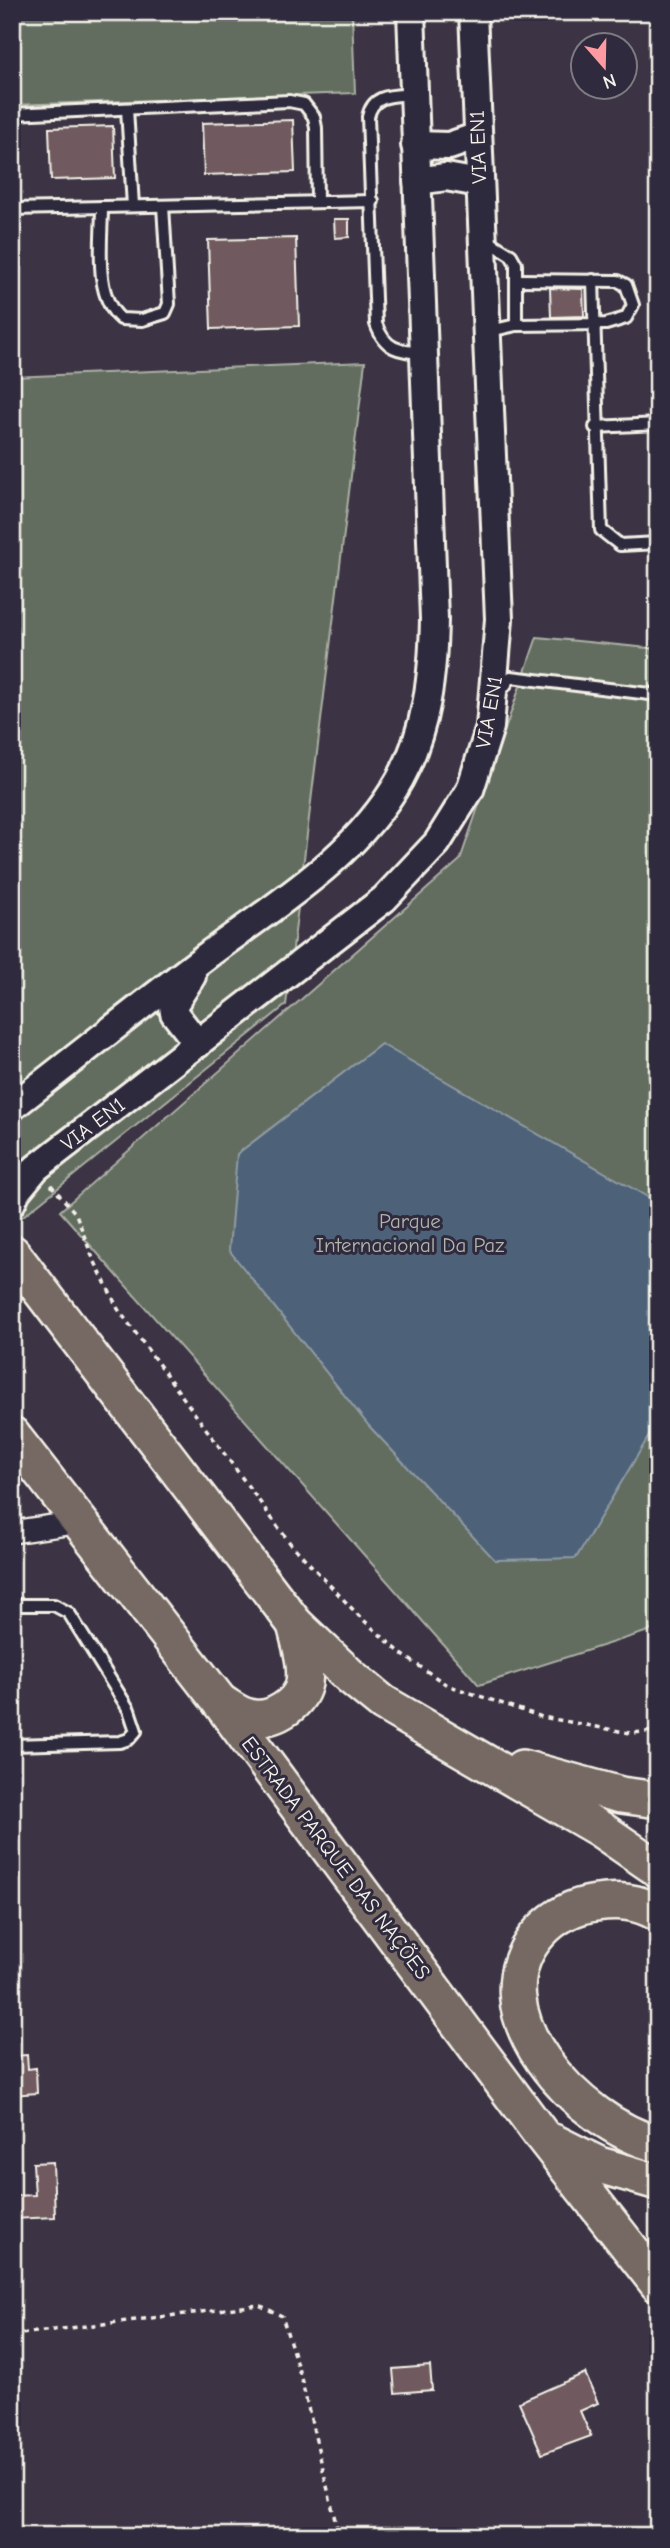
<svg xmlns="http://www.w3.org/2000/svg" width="670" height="2548" viewBox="0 0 670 2548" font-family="'Comic Neue',sans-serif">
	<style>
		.green { fill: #626d61; stroke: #abafa4; stroke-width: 2 }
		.water { fill: #4d6278; stroke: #909ba5; stroke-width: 2 }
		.building { fill: #705a5f; stroke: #f4f1e8; stroke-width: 2 }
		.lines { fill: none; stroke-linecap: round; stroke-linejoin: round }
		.service-casing { stroke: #f4f1e8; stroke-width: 16 }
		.minor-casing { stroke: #f4f1e8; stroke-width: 26 }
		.tertiary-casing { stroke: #f4f1e8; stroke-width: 32 }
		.trunk-casing { stroke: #f4f1e8; stroke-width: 40 }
		.path { stroke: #f4f1e8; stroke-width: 3.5; stroke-dasharray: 5 5; stroke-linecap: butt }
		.service { stroke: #2f2a3d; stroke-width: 10 }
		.minor { stroke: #2f2a3d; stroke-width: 21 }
		.tertiary { stroke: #2f2a3d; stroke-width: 26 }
		.trunk { stroke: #766964; stroke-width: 35 }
		.labels { text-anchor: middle; stroke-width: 6; stroke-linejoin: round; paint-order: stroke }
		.street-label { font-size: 21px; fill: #f4f1e8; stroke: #2f2a3d }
		.park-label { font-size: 21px; fill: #b2b6ab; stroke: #2f2a3d }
	</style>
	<rect width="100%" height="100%" fill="#3c3444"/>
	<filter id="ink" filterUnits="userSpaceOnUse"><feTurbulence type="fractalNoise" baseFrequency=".0143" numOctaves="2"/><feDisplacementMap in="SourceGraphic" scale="14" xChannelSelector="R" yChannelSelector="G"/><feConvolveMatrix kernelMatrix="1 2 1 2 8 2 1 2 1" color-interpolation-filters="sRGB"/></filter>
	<g filter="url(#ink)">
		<!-- green -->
		<g class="green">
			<path d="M12 12H352L355 93 12 105Z"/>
			<path d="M365 362 286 1005 12 1225V377Z"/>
			<path d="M537 637 658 649V1628L479 1685 60 1211 460 860Z"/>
		</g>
		<!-- water -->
		<path class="water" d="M381 1044 658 1203V1421L576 1558 495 1560 369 1426 229 1250 237 1154Z"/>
		<!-- building -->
		<g class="building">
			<path d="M293 120 295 172 204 175 202 123Z"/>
			<path d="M113 126 115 178 51 180 49 128Z"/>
			<path d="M334 219H349V237L335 238Z"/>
			<path d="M296 238 299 326 211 329 208 240Z"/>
			<path d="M550 288 583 289 584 316 551 317Z"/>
			<path d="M27 2055 28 2069 36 2068 37 2093 12 2095V2056Z"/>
			<path d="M53 2162 55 2217 12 2219V2196L35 2195 33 2163Z"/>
			<path d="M430 2366 432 2390 395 2393 393 2369Z"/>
			<path d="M585 2373 598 2403 580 2411 591 2436 542 2454 519 2402Z"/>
		</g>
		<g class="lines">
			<!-- service casing -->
			<g class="service-casing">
				<g id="service">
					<path d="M414 94C394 96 373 93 368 117L376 324C385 350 399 351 424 353"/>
					<path d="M127 109 133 206"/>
					<path d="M12 114 289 101 304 104 314 117 316 128 317 202"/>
					<path d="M102 207C102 240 93 296 121 319L142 320 165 313 169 304 163 206"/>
					<path d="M12 209 373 201"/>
					<path d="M485 239 511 255 516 264V325"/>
					<path d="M593 280 601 530 620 545 658 543"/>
					<path d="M486 332 516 325 606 324 626 318 633 305 626 285 618 281 518 280"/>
					<path d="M595 427 658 424"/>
					<path d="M499 694 511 677 658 695"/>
					<path d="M12 1605H54L69 1613 129 1710 136 1731 129 1739 120 1742 12 1745"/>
				</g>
			</g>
			<!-- minor casing -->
			<g class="minor-casing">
				<path id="minor" d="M12 1532 80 1522"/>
			</g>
			<!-- tertiary casing -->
			<g class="tertiary-casing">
				<g id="tertiary">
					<path d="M415 145 449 146 478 136"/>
					<path d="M417 181 446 177 479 183"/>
					<path d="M192 976 173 1006 174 1013 198 1044"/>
					<path d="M12 1107C78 1056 143 1004 209 954 278 903 357 856 400 779 427 730 433 674 434 619L411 12"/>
					<path d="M12 1202 17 1191 36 1168 384 899 437 843 470 790 490 727 499 619 473 12"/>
				</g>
			</g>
			<!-- trunk casing -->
			<g class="trunk-casing">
				<g id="trunk">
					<path d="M12 1253 295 1624 351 1677 383 1703 600 1829 658 1869"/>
					<path d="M12 1435 220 1702 543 2137 658 2284"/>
					<path d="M220 1702C229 1707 238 1715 249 1717 270 1723 300 1705 304 1683 307 1663 299 1642 295 1624"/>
					<path d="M522 1768 621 1795 658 1800"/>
					<path d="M658 1913C637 1901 619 1900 596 1903 573 1906 555 1916 540 1932 469 2010 580 2125 658 2144"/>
					<path d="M553 2142 599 2165 658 2182"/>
				</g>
			</g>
			<!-- path -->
			<g class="path">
				<path d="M12 1136 24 1152"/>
				<path d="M51 1185 76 1214 91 1254 118 1309 290 1543 360 1617 403 1655 447 1685 542 1717 630 1733 658 1731"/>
				<path d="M12 2335 259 2305 282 2316 301 2378 339 2536"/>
			</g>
			<!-- service -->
			<use href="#service" class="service"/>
			<!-- minor -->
			<use href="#minor" class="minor"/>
			<!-- tertiary -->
			<use href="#tertiary" class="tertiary"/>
			<!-- trunk -->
			<use href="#trunk" class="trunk"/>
		</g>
	</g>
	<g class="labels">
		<!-- street labels -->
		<g class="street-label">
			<text transform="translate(478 147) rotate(-92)" y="7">VIA EN1</text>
			<text transform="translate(489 712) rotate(-80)" y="7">VIA EN1</text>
			<text transform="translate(93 1124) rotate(-37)" y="7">VIA EN1</text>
			<text transform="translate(336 1858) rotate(53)" y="7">ESTRADA PARQUE DAS NAÇÕES</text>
		</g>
		<!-- park labels -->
		<g class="park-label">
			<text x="410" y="1228">Parque<tspan x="410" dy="24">Internacional Da Paz</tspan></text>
		</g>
	</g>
	<!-- margin -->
	<rect width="670" height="2548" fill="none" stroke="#2f2a3d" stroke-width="42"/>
	<rect x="21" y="21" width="628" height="2506" fill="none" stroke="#f4f1e8" stroke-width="2.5" filter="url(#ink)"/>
	<!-- north arrow -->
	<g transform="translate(604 66) rotate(160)"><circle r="33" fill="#2f2a3d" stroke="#7e7a81" stroke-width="2"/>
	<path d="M0-5L12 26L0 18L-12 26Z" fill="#ff9aa2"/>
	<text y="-10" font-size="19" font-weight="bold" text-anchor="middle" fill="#f4f1e8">N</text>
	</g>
</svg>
